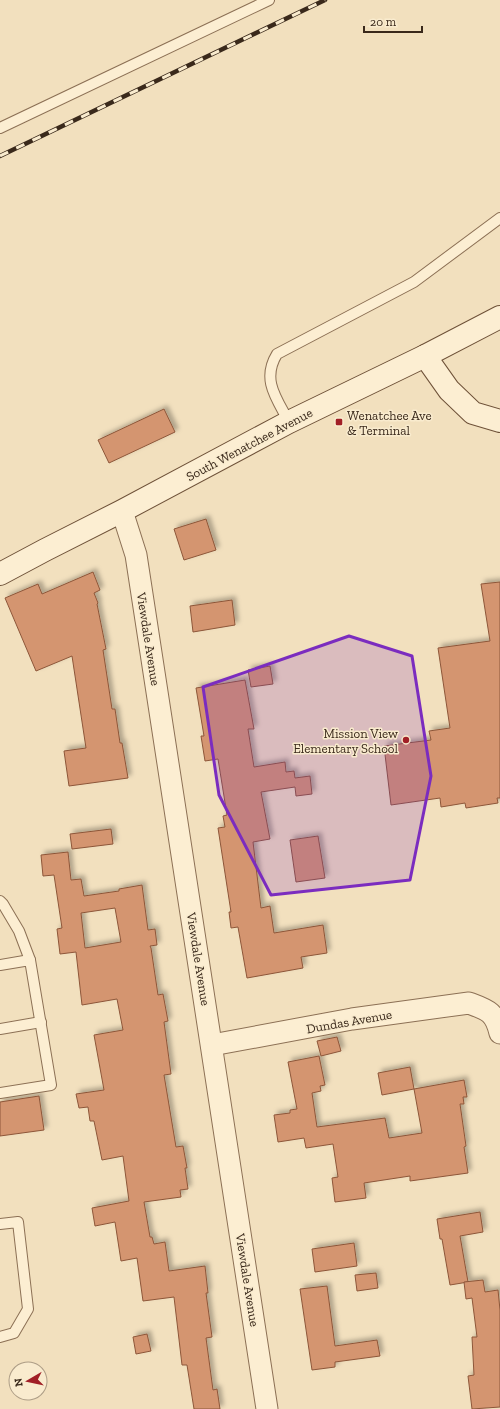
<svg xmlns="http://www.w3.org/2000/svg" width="500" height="1409" viewBox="0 0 500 1409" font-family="'Zilla Slab',serif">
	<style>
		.building { fill: #d49570; stroke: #8d5639; fill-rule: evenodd; filter: url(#shadow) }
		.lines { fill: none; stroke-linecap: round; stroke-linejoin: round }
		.lane-casing { stroke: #8c7055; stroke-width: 12 }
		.street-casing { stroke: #8c7055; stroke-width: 23 }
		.secondary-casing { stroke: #6e5138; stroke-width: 24 }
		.lane { stroke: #fceed2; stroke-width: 10 }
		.street { stroke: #fceed2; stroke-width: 21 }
		.secondary { stroke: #fceed2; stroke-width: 22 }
		.rail-casing { stroke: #3a291b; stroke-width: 4.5 }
		.rail { stroke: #f9ebce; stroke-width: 3; stroke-dasharray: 9; stroke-linecap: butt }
		.marked { fill: #7b2cbf; fill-opacity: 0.2; stroke: #7b2cbf; stroke-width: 3; stroke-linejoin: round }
		.poi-dot { fill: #a11f26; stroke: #f9ebce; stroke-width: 1.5 }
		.labels { text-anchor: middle; stroke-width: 3; stroke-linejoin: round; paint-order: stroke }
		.poi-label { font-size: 13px; fill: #3a291b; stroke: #f9ebce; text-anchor: start }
		.street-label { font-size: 13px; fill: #3a291b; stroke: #f9ebce }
	</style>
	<defs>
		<filter id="shadow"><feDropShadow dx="3.5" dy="-3.5" stdDeviation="2" flood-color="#0004"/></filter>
	</defs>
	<rect width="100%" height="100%" fill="#f2e0be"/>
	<!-- building -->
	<g class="building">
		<path d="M164 409 175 432 109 463 98 440Z"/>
		<path d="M206 519 216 550 184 560 174 529Z"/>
		<path d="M93 572 100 590 94 593 98 603 97 604 106 649 103 650 112 709H115L120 743H122L128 778 69 786 64 751 86 748 72 656 36 671 5 598 38 584 42 594Z"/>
		<path d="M500 582V798H497L498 803 466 808 465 803 441 807 440 798 391 805 384 746 431 740 429 731 450 728 438 648 490 641 481 584Z"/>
		<path d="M232 600 235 625 193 632 190 606Z"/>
		<path d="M270 666 273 684 251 687 248 670Z"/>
		<path d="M245 680 254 729H248L254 767 285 762 286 772 294 771 295 778 310 776 312 794 296 796 295 787 261 792 270 839 253 842 261 908 270 906 274 933 323 925 327 953 301 957 303 968 247 978 238 927 231 928 229 912H231L218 828 225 827 223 816 227 815 218 759 205 761 201 736H204L196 688Z"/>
		<path d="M111 829 113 844 72 849 70 834Z"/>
		<path d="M318 836 325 878 296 882 290 840Z"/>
		<path d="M68 852 71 880 81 879 84 896 119 891V889L142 885 148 930 155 929 157 945 150 946 151 948 158 995 163 994 168 1021 164 1022 171 1074 164 1075 176 1147 183 1146 187 1168H185L188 1189 180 1190 181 1197 144 1202 150 1237H152L154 1244 165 1242 169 1271 205 1266 208 1293H206L212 1337 206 1338 213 1390 217 1389 220 1409H194L187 1365H182L174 1297 143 1301 137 1258 121 1261 115 1222 95 1226 92 1208 129 1201 123 1156 102 1160 94 1121H90L88 1107 79 1108 76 1094 104 1090 94 1035 123 1030 117 999 82 1005 76 952 60 954 57 929 62 928 54 875 43 876 41 855ZM115 908 121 942 85 948 81 913Z"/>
		<path d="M337 1037 341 1051 321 1056 317 1041Z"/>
		<path d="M319 1056 325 1085 320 1086 321 1091 312 1093 317 1127 385 1118 389 1138 422 1133 414 1089 464 1080 467 1097H463L464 1104H460L466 1146 464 1147 468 1173 410 1181V1176L364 1183 366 1198 335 1202 332 1178 338 1177 333 1144 306 1148 304 1138 278 1142 274 1115 290 1113V1110L297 1109 288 1062Z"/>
		<path d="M410 1067 414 1089 382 1095 378 1073Z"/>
		<path d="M39 1096 44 1130 0 1136V1102Z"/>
		<path d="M480 1212 483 1232 460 1236 468 1282 450 1285 442 1239H440L437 1219Z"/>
		<path d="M354 1243 357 1266 315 1272 312 1249Z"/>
		<path d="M376 1273 378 1288 357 1291 355 1275Z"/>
		<path d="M483 1280 485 1292 498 1290 500 1310V1407L472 1409 468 1376 474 1375 472 1337H477L472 1298 466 1299 464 1282Z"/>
		<path d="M327 1286 335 1346 377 1340 380 1356 335 1362V1367L312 1370 300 1289Z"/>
		<path d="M147 1334 151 1351 136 1354 133 1337Z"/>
	</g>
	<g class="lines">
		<!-- lane casing -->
		<g class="lane-casing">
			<g id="lane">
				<path d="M0 128 269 0"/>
				<path d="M289 422C277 399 261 380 277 354L414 282 500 218"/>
				<path d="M0 901 3 904 19 931 30 960"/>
				<path d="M0 965 30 960 51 1085 0 1093"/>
				<path d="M0 1029 41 1022"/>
				<path d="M0 1224 18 1222 28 1309 14 1333 0 1337"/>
			</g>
		</g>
		<!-- street casing -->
		<g class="street-casing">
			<g id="street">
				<path d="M122 511 136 555 267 1409"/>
				<path d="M212 1045 352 1019 469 1003C488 1010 495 1012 500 1033"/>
			</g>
		</g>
		<!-- secondary casing -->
		<g class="secondary-casing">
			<g id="secondary">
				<path d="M425 356 449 390 473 413 500 421"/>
				<path d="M0 574 45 550 122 511 289 422 425 356 500 317"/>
			</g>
		</g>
		<!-- lane -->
		<use href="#lane" class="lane"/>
		<!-- street -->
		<use href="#street" class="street"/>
		<!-- secondary -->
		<use href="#secondary" class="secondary"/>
		<!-- rail casing -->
		<g class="rail-casing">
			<path id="rail" d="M0 156 325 0"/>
		</g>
		<!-- rail -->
		<use href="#rail" class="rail"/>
	</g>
	<!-- marked area -->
	<path class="marked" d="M349 636 412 656 431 776 410 880 271 895 219 795 203 687Z"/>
	<!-- markers -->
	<g class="poi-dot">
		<rect x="335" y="418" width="8" height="8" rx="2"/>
		<circle cx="406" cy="740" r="4"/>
	</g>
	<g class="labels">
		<!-- poi labels -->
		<g class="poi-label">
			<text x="347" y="420">Wenatchee Ave<tspan x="347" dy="15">&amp; Terminal</tspan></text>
			<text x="398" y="738" text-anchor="end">Mission View<tspan x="398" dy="15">Elementary School</tspan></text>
		</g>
		<!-- street labels -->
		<g class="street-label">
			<text transform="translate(249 444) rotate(-28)" y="5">South Wenatchee Avenue</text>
			<text transform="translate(149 639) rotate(81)" y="5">Viewdale Avenue</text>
			<text transform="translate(199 959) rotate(81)" y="5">Viewdale Avenue</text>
			<text transform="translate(349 1021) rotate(-10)" y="5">Dundas Avenue</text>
			<text transform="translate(248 1280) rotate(81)" y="5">Viewdale Avenue</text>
		</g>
	</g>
	<!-- north arrow -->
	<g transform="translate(28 1381) rotate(261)"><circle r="19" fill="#f9ebce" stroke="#ad9d86"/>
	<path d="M0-3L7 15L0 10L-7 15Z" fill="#a11f26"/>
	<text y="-6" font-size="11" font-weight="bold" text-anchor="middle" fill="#3a291b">N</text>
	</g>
	<!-- scale -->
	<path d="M364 26v6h58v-6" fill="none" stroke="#3a291b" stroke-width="2"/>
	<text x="370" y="26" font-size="12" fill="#3a291b" stroke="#f9ebce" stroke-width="3" paint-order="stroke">20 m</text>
</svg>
